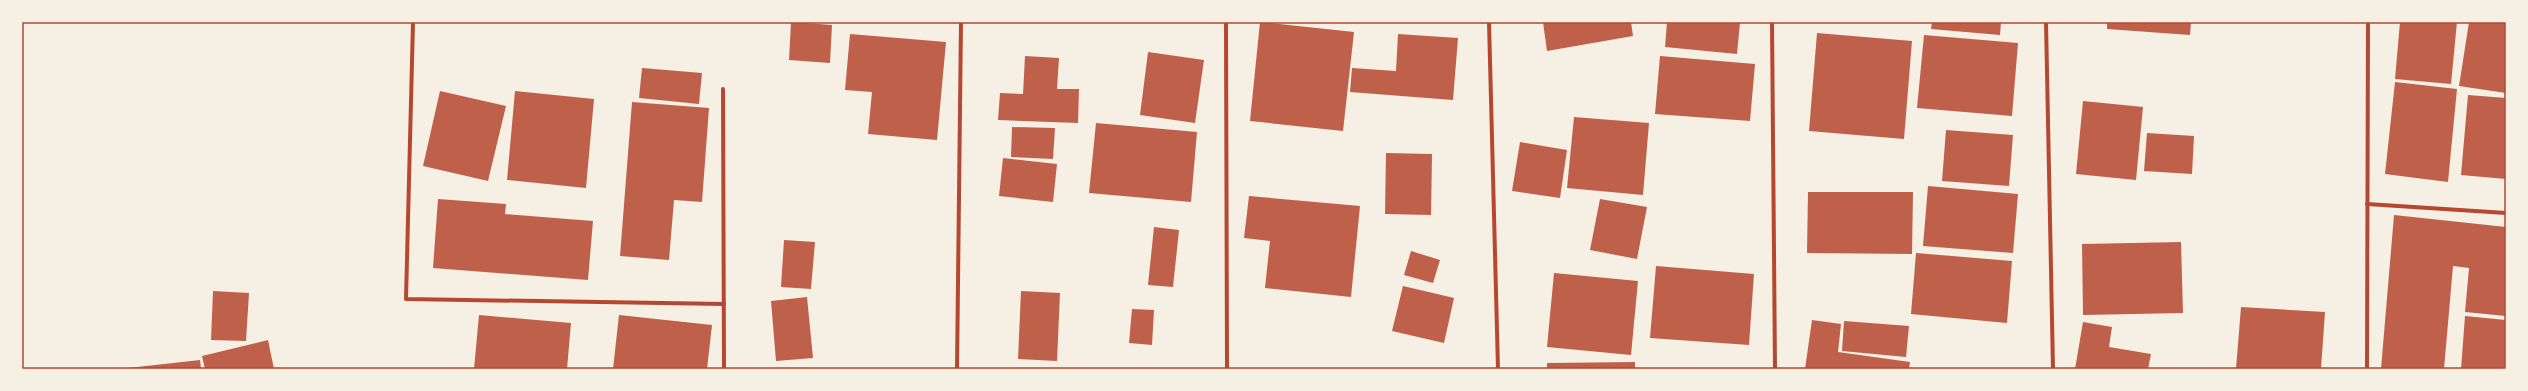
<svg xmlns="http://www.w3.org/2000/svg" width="2528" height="391" viewBox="0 0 2528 391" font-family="Overpass,sans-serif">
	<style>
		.building { fill: #bf614a }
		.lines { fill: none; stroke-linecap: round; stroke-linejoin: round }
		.minor { stroke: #b5482f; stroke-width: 4 }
		.neatline { fill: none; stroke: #b5482f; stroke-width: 1.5 }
	</style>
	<rect width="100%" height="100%" fill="#f6efe4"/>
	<!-- building -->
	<g class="building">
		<path d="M791 22 832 25 830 63 789 60Z"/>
		<path d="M1260 22 1354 32 1343 131 1250 121Z"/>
		<path d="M1543 22H1631L1633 36 1547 51Z"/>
		<path d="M1667 22H1740L1737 54 1665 47Z"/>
		<path d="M1932 22H2001L2000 35 1931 29Z"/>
		<path d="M2107 22H2191L2190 35 2107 29Z"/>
		<path d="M2400 22H2457L2451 84 2395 79Z"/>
		<path d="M2469 22H2506V93L2459 86Z"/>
		<path d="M1817 33 1912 41 1904 139 1809 131Z"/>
		<path d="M850 34 946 42 937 140 868 134 872 92 845 90Z"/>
		<path d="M1398 34 1458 38 1453 100 1350 92 1352 68 1396 71Z"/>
		<path d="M1924 35 2018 43 2012 116 1917 108Z"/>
		<path d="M1148 52 1204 60 1195 123 1140 115Z"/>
		<path d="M1025 56 1059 58 1057 89H1079L1078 123 998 120 1000 93 1023 94Z"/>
		<path d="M1660 56 1755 64 1750 121 1655 114Z"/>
		<path d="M642 68 702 73 699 104 639 98Z"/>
		<path d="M2395 82 2457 89 2448 182 2385 174Z"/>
		<path d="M440 91 506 106 488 181 423 166Z"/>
		<path d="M515 91 594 99 586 188 507 180Z"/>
		<path d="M2468 95 2506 98V179L2461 175Z"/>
		<path d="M2083 101 2143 107 2136 180 2076 174Z"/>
		<path d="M632 102 709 108 702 202 674 200 669 260 620 256Z"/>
		<path d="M1574 117 1649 123 1643 195 1567 188Z"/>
		<path d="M1096 123 1197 132 1191 202 1089 193Z"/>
		<path d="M1012 127 1055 128 1053 159 1011 157Z"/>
		<path d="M1946 130 2013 135 2009 186 1942 181Z"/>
		<path d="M2147 133 2194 136 2192 174 2144 171Z"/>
		<path d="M1520 142 1567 150 1560 198 1512 191Z"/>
		<path d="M1386 153 1432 154 1431 215 1385 214Z"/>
		<path d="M1003 158 1057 164 1053 202 999 196Z"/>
		<path d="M1928 186 2018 194 2013 253 1923 246Z"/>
		<path d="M1808 192H1913L1912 254 1807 253Z"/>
		<path d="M1249 196 1360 206 1351 297 1265 288 1270 241 1244 238Z"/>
		<path d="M438 199 506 204 505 214 593 221 588 280 433 268Z"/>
		<path d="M1600 199 1647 207 1637 259 1590 250Z"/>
		<path d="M2394 215 2506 227V316L2465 312 2469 268 2453 266 2444 369H2381Z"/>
		<path d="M1154 227 1179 230 1173 287 1148 285Z"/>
		<path d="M784 240 815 242 811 289 781 287Z"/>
		<path d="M2181 242 2183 313 2083 315 2082 244Z"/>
		<path d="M1411 251 1440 260 1433 283 1404 275Z"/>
		<path d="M1916 253 2012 261 2007 323 1911 314Z"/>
		<path d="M1656 266 1754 274 1749 345 1650 338Z"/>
		<path d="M1554 273 1638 281 1631 355 1547 347Z"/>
		<path d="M1403 286 1454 298 1444 343 1392 331Z"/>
		<path d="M213 291 249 293 246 341 211 340Z"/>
		<path d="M1021 291 1060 293 1057 361 1018 359Z"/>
		<path d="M807 297 813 358 776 361 771 301Z"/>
		<path d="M2241 307 2325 312 2321 369H2236Z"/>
		<path d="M1132 309 1154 310 1152 345 1129 343Z"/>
		<path d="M479 315 571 323 567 369H474Z"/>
		<path d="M619 315 712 325 707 369H613Z"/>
		<path d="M2465 316 2506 320V369H2461Z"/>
		<path d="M1812 320 1841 324 1838 352 1910 362 1909 369H1805Z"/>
		<path d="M1844 321 1909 326 1906 357 1842 351Z"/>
		<path d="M2083 322 2112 327 2109 347 2151 354 2148 369H2075Z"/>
		<path d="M268 340 274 369H205L202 356Z"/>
		<path d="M200 360 201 369H129L128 368Z"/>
		<path d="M1635 362V369H1547V363Z"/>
	</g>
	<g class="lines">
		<!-- minor -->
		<g class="minor">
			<path d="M413 22 406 299 724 304"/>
			<path d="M1226 22 1227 369"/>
			<path d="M1489 22 1498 369"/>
			<path d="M1772 22 1775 369"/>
			<path d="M2046 22 2053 369"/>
			<path d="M723 89 724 369"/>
			<path d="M2367 204 2506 213"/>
			<path d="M957 369 961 22"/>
			<path d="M2367 369 2368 22"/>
		</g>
	</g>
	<!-- border -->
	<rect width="2528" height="391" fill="none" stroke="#f6efe4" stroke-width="46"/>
	<rect x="23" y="23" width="2482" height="345" class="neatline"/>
</svg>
